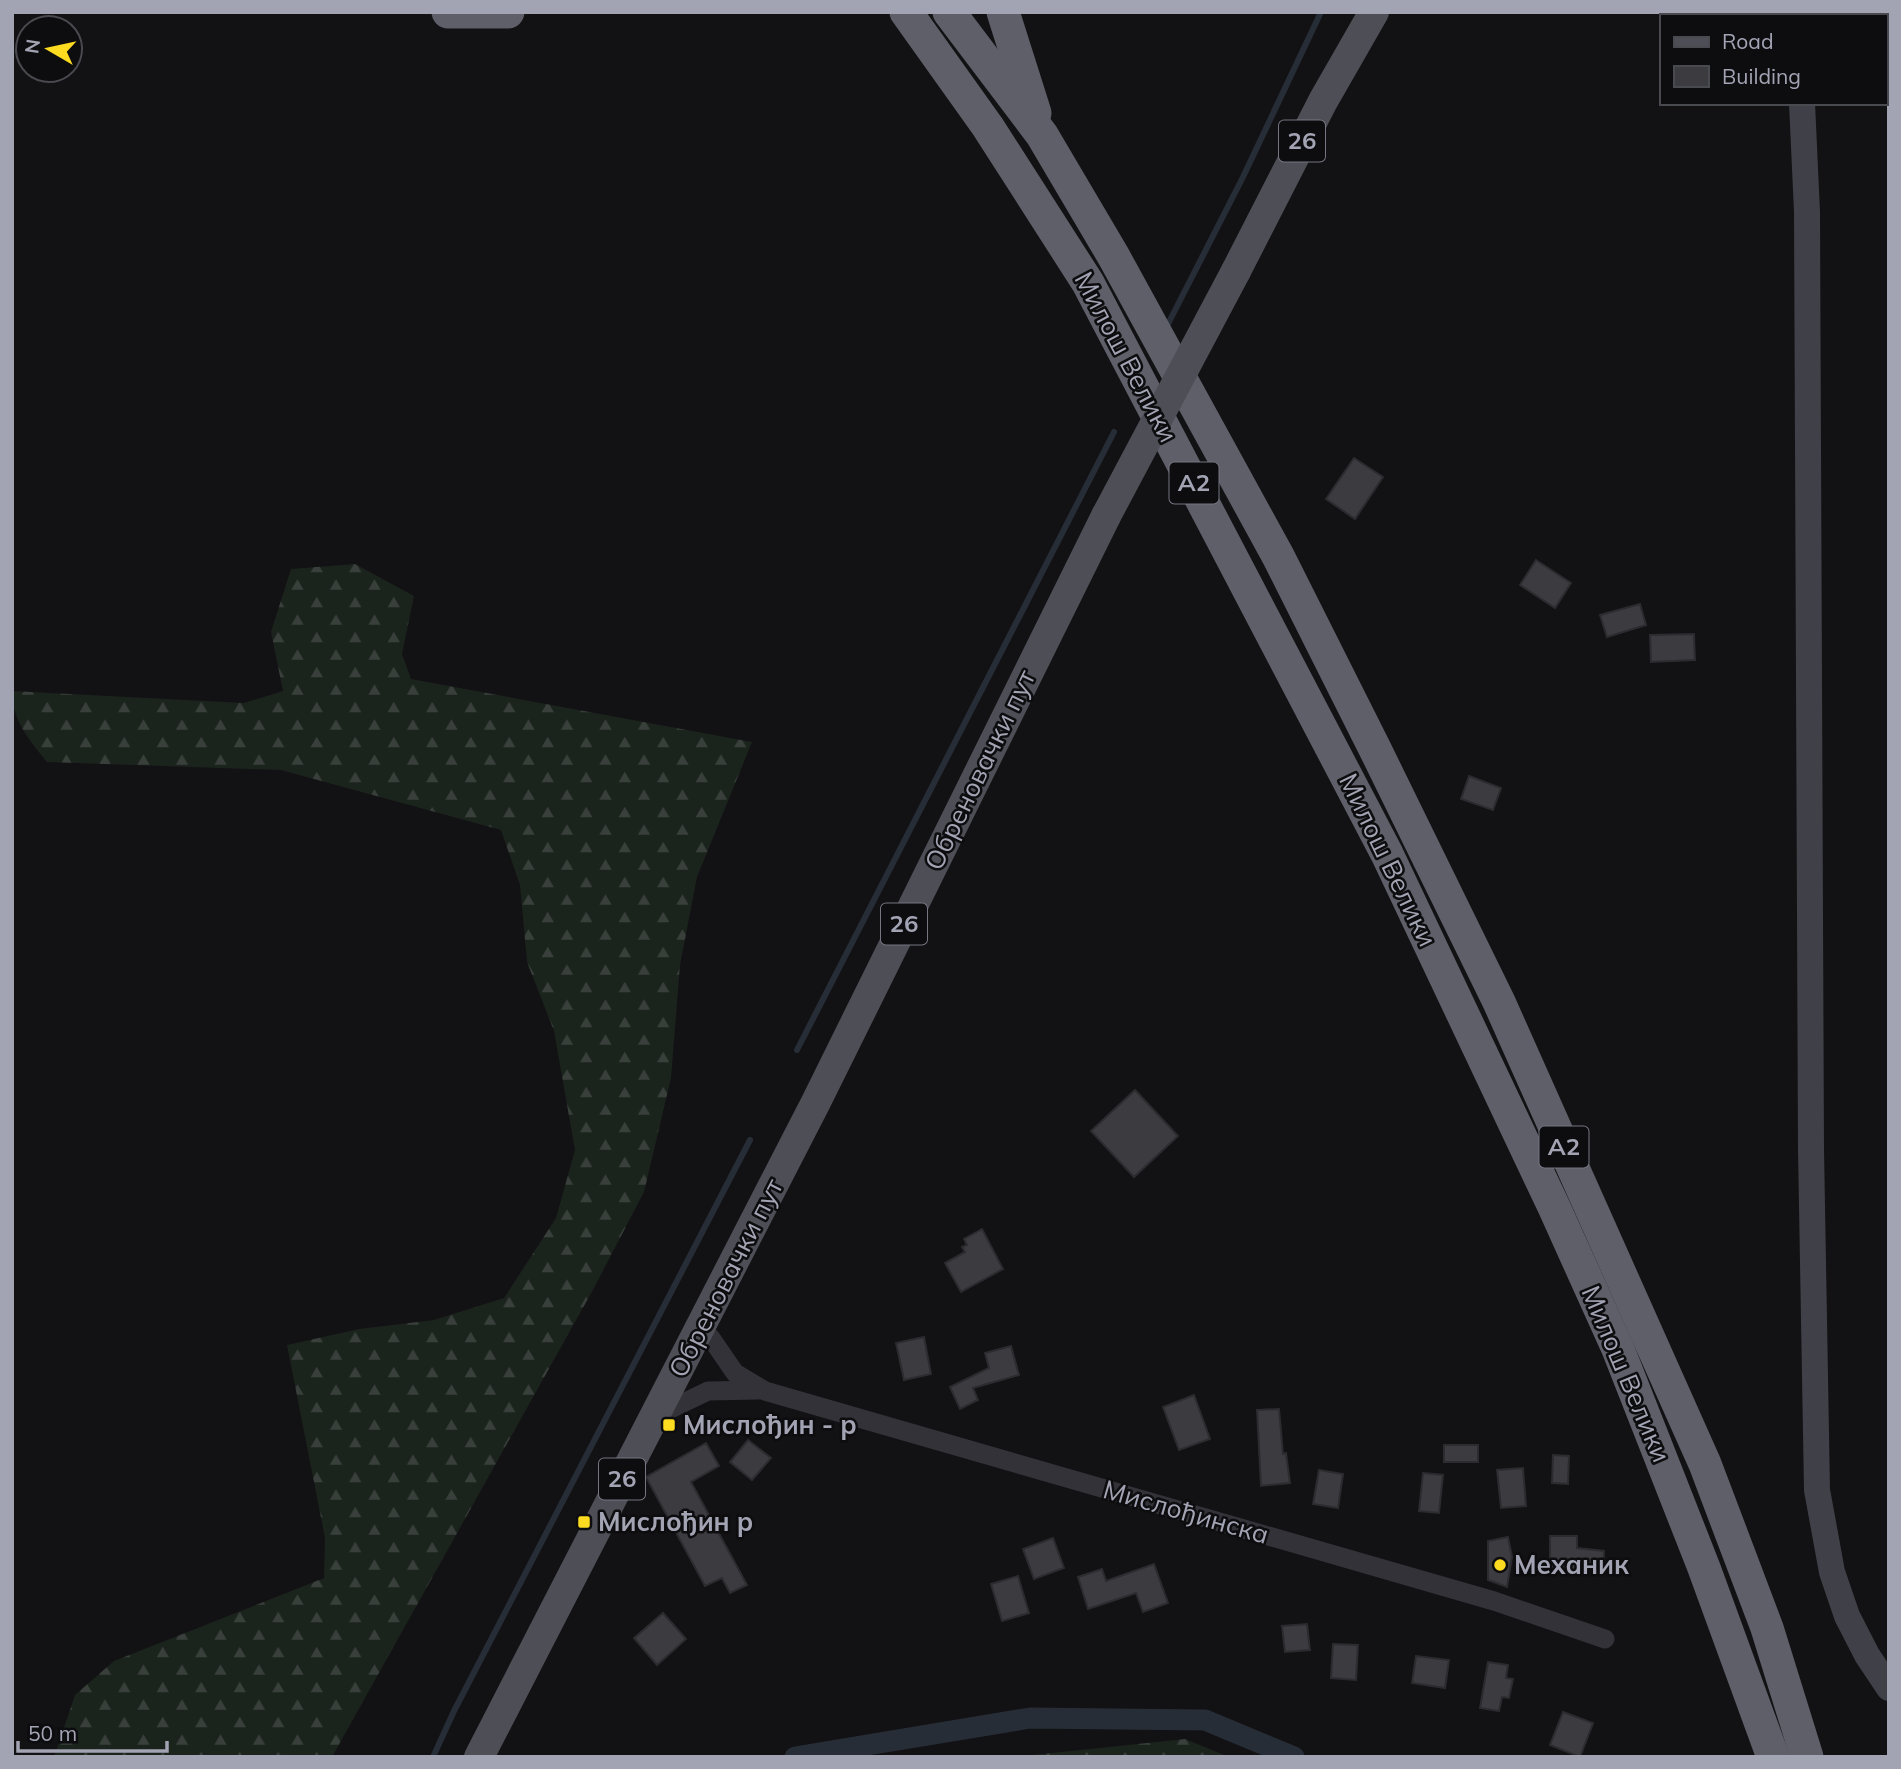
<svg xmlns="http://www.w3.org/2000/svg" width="1901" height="1769" viewBox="0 0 1901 1769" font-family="Mulish,sans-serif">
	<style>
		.forest { fill: url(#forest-firs) }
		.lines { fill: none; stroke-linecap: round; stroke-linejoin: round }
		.stream { stroke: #272d37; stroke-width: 6 }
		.canal { stroke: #272d37; stroke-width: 21 }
		.building { fill: #3c3b40; stroke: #2c2b2f; stroke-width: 2 }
		.minor { stroke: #323238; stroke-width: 19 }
		.secondary { stroke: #404048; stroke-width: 26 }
		.primary { stroke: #4e4e57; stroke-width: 30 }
		.motorway { stroke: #5e5f69; stroke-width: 33 }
		.primary-bridge { stroke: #4e4e57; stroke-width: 30 }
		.poi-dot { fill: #fcdb20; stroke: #0d0c0e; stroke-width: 2.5 }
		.labels { text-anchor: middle; stroke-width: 5; stroke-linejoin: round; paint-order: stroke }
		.shield { fill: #0d0c0e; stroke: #757682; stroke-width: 2 }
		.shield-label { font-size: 24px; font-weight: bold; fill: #a2a4b4 }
		.street-label { font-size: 26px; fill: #a2a4b4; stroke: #0d0c0e }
		.poi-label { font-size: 26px; font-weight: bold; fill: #a2a4b4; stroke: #0d0c0e; text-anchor: start }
	</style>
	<defs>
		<pattern id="forest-firs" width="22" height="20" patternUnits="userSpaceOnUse" patternTransform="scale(1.75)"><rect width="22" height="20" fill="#1b231d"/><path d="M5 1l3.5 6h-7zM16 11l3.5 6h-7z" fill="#39403b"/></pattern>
	</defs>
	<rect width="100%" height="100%" fill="#121113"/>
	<!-- forest -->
	<g class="forest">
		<path d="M355 564 414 596 402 654 411 679 752 742 697 877 680 965 671 1078 644 1192 594 1288 332 1757H54L75 1695 114 1661 324 1578 325 1538 287 1345 359 1329 434 1320 504 1298 556 1218 575 1150 554 1031 527 962 520 885 501 830 281 770 47 762C29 740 12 720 12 691L244 703 283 691 271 632 291 569Z"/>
		<path d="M1185 1739 1229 1757H1014Z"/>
	</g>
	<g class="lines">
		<!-- stream -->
		<g class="stream">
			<path d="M1168 324 1243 177 1321 12"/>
			<path d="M797 1050 1114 432"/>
			<path d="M433 1757 454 1711 750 1140"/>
		</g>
		<!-- canal -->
		<path class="canal" d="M795 1757 1030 1718 1205 1720 1294 1757"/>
	</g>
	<!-- building -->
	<g class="building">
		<path d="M1354 458 1383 477 1355 519 1326 499Z"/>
		<path d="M1536 560 1571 583 1555 608 1520 585Z"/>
		<path d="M1640 604 1646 625 1607 637 1600 615Z"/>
		<path d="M1694 634 1695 660 1651 662 1650 635Z"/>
		<path d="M1469 776 1501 788 1493 810 1461 799Z"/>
		<path d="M1135 1090 1178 1136 1134 1177 1091 1131Z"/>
		<path d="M982 1229 1003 1269 961 1292 945 1263 965 1252 962 1247 967 1245 964 1239Z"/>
		<path d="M924 1337 931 1374 904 1380 896 1343Z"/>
		<path d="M1011 1346 1019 1375 973 1388 978 1400 960 1409 950 1387 989 1368 985 1353Z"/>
		<path d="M1194 1395 1210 1439 1179 1450 1163 1407Z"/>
		<path d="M1279 1409 1283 1454 1286 1453 1290 1483 1261 1486 1257 1410Z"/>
		<path d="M748 1440 771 1458 752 1480 730 1462Z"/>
		<path d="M706 1443 719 1466 691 1482 747 1585 730 1593 722 1578 705 1586 646 1477Z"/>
		<rect x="1444" y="1445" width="34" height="17"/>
		<path d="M1553 1455 1569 1456 1568 1484 1552 1483Z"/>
		<path d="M1523 1468 1526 1506 1501 1508 1497 1470Z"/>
		<path d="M1319 1470 1343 1474 1338 1508 1313 1504Z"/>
		<path d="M1423 1473 1443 1475 1439 1513 1419 1511Z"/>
		<path d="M1550 1536H1577V1548L1604 1551 1603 1573 1588 1569H1550Z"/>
		<path d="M1508 1537 1512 1557 1507 1587 1488 1580V1541Z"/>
		<path d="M1053 1538 1064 1568 1034 1579 1023 1549Z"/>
		<path d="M1154 1564 1168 1603 1143 1612 1136 1593 1088 1609 1078 1577 1102 1569 1106 1581Z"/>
		<path d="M1018 1576 1029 1613 1002 1621 991 1584Z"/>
		<path d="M663 1613 686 1639 657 1665 634 1638Z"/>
		<path d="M1307 1624 1310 1650 1285 1652 1282 1626Z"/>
		<path d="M1333 1644 1358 1645 1356 1680 1331 1678Z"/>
		<path d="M1416 1656 1449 1660 1445 1688 1412 1683Z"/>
		<path d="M1488 1662 1508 1665 1506 1678 1513 1679 1509 1698 1502 1697 1499 1711 1480 1708Z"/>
		<path d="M1563 1712 1593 1723 1580 1757 1550 1745Z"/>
	</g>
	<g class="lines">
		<!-- minor -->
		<g class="minor">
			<path d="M700 1331 711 1338 735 1373 765 1391 1494 1601 1605 1639"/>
			<path d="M656 1416 708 1391 759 1390"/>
		</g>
		<!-- secondary -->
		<g class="secondary">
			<path d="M1777 12 1779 16"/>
			<path d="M1802 103 1807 212 1811 1149 1817 1490 1832 1572 1847 1616 1867 1655 1889 1688"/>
		</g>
		<!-- primary -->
		<g class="primary">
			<path d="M1236 271 1323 101 1374 12"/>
			<path d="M479 1757 816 1102 1106 516"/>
		</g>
		<!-- motorway -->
		<g class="motorway">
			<path d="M448 12H508"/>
			<path d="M906 12 988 127 1088 283 1387 854 1554 1207 1618 1349 1704 1568 1773 1757"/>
			<path d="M949 12 1042 135 1114 257 1278 556 1376 751 1499 1002 1705 1464 1767 1628 1807 1757"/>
			<path d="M1003 12 1035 113"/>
		</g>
		<!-- primary-bridge -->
		<path class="primary-bridge" d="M1106 516 1236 271"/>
	</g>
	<!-- markers -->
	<g class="poi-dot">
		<rect x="662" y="1418" width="14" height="14" rx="3.5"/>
		<rect x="577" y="1515" width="14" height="14" rx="3.5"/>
		<circle cx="1500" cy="1565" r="7"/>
	</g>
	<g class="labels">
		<!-- shield labels -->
		<g class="shield">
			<rect x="1279" y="120.5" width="46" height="41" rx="5"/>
			<rect x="1169.5" y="462.5" width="49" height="41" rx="5"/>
			<rect x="881" y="903.5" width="46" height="41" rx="5"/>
			<rect x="1539.5" y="1126.5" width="49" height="41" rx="5"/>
			<rect x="599" y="1458.5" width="46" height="41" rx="5"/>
		</g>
		<g class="shield-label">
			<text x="1302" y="149">26</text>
			<text x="1194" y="491">A2</text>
			<text x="904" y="932">26</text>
			<text x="1564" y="1155">A2</text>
			<text x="622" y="1487">26</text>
		</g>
		<!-- street labels -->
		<g class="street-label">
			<text transform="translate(1126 357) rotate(62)" y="9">Милош Велики</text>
			<text transform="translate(980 770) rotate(-64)" y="9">Обреновачки пут</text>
			<text transform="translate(1388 860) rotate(64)" y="9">Милош Велики</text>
			<text transform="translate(726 1278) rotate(-63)" y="9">Обреновачки пут</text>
			<text transform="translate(1626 1374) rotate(67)" y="9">Милош Велики</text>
			<text transform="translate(1186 1512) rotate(16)" y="9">Мислођинска</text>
		</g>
		<!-- poi labels -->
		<g class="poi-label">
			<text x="683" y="1434">Мислођин - р</text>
			<text x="598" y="1531">Мислођин р</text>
			<text x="1514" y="1574">Механик</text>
		</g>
	</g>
	<!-- border -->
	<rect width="1901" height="1769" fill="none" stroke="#a2a4b4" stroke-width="28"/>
	<!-- legend -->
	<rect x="1660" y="14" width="228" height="91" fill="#0d0c0e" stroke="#494950" stroke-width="2"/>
	<rect x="1674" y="37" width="35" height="10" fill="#4e4e57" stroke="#494950" stroke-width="2"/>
	<text x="1722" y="49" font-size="21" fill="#a2a4b4">Road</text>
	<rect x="1674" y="66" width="35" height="21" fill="#3c3b40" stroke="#494950" stroke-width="2"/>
	<text x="1722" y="84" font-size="21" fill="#a2a4b4">Building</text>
	<!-- north arrow -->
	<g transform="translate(49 49) rotate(279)"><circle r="33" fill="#0d0c0e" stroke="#494950" stroke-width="2"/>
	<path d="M0-5L12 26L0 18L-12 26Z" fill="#fcdb20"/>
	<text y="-10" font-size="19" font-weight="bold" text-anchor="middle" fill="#a2a4b4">N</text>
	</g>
	<!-- scale -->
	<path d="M18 1741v10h149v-10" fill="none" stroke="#a2a4b4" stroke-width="3.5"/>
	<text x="28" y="1741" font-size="21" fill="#a2a4b4" stroke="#0d0c0e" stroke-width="5" paint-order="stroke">50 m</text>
</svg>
